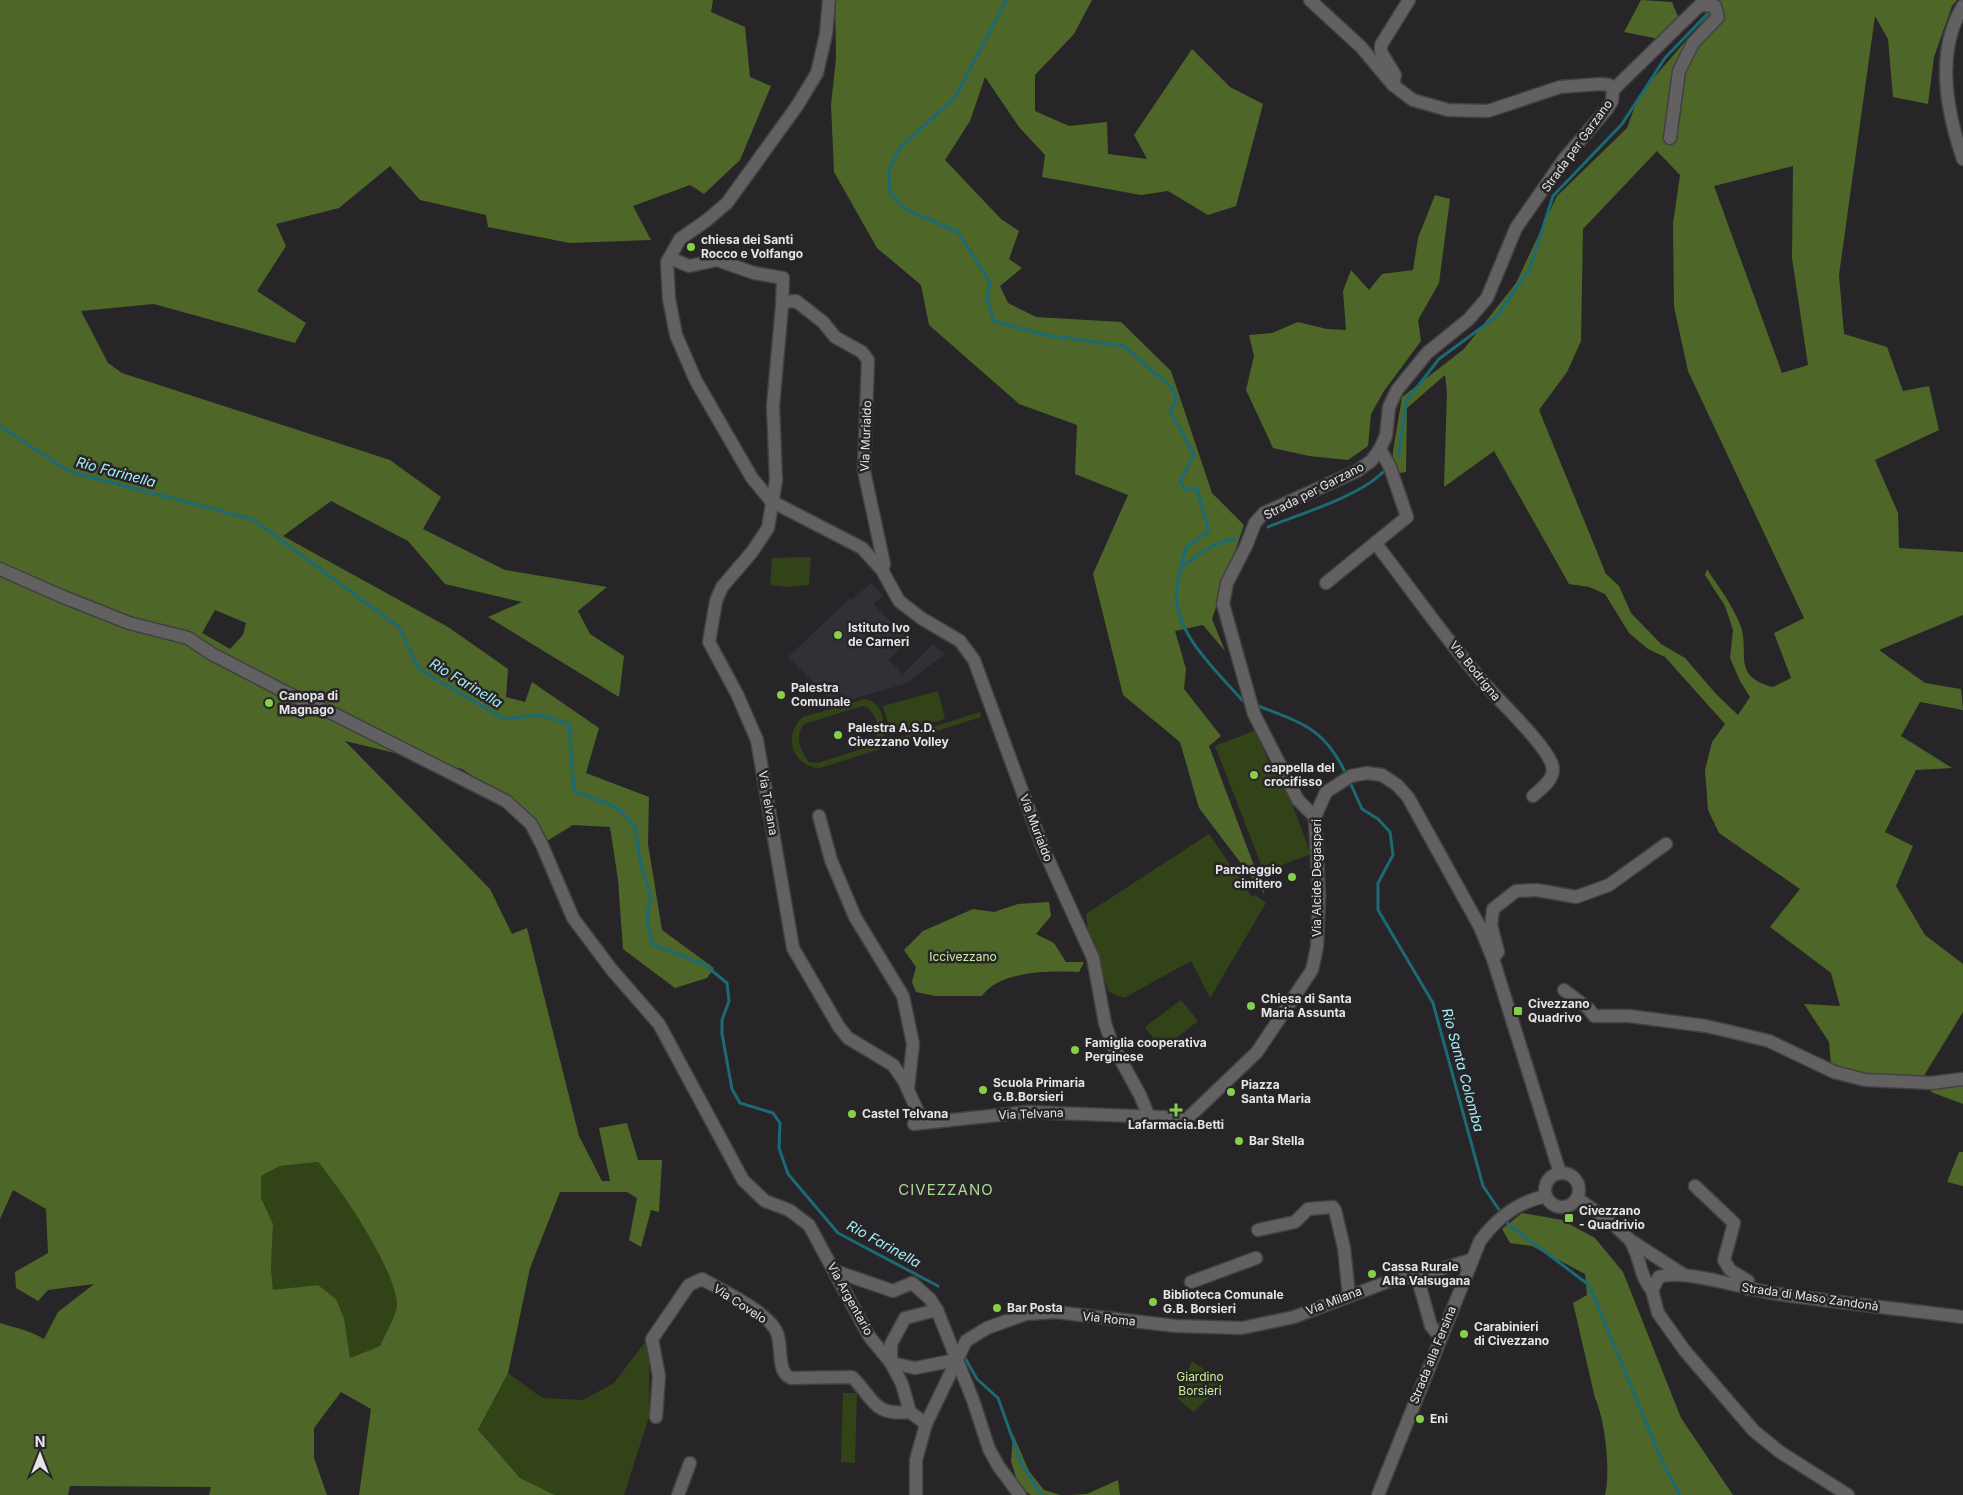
<svg xmlns="http://www.w3.org/2000/svg" width="1963" height="1495" viewBox="0 0 1963 1495" font-family="Inter,sans-serif">
	<style>
		.built { fill: #332f36 }
		.green { fill: #324417; fill-rule: evenodd }
		.forest { fill: #4e6729; fill-rule: evenodd }
		.lines { fill: none; stroke-linecap: round; stroke-linejoin: round }
		.stream { stroke: #1b6a74; stroke-width: 3 }
		.minor-casing { stroke: #424042; stroke-width: 15 }
		.minor { stroke: #626060; stroke-width: 12 }
		.poi-dot { fill: #86cf4b; stroke: #272527; stroke-width: 2 }
		.labels { text-anchor: middle; stroke-width: 5; stroke-linejoin: round; paint-order: stroke }
		.street-label { font-size: 12px; fill: #e5e4e6; stroke: #272527 }
		.poi-label { font-size: 12px; font-weight: bold; fill: #e5e4e6; stroke: #272527; text-anchor: start }
		.park-label { font-size: 12px; fill: #c9f097; stroke: #272527 }
		.water-label { font-size: 14px; font-style: italic; fill: #a4edf8; stroke: #272527 }
		.quarter-label { font-size: 15px; letter-spacing: 1px; fill: #aed693; stroke: #272527 }
	</style>
	<rect width="100%" height="100%" fill="#272527"/>
	<!-- built -->
	<path class="built" d="M871 583 883 596 873 604 909 640 889 660 903 674 933 644 945 654 905 684 835 704 788 657 850 598 852 600Z"/>
	<!-- green -->
	<g class="green">
		<path d="M811 557 809 585 785 587 770 585 772 558Z"/>
		<path d="M938 691 945 719 891 734 883 706Z"/>
		<path d="M865 699C886 704 885 727 883 743L980 712 981 717 820 768C792 767 782 735 803 717ZM862 706 868 708C880 720 879 730 874 745L818 763 809 762C800 750 794 738 804 724Z"/>
		<path d="M1256 730 1271 769 1278 767 1311 854 1264 872 1215 746Z"/>
		<path d="M1209 834 1252 897 1255 895 1266 903 1210 998 1191 961 1124 998 1109 992 1088 931 1086 914Z"/>
		<path d="M1181 1000 1198 1021 1162 1049 1145 1027Z"/>
		<path d="M318 1162C343 1192 393 1266 397 1303 398 1312 384 1337 380 1346L350 1358 344 1318 336 1299 318 1285 273 1291 271 1268 273 1225 261 1198V1176L280 1166Z"/>
		<path d="M649 1337V1417L624 1495H555L520 1478 478 1431 508 1373 542 1398 583 1400 614 1383Z"/>
		<path d="M1192 1361 1224 1382 1194 1412 1177 1398 1185 1385 1184 1380Z"/>
		<path d="M843 1393H857L855 1463 841 1462Z"/>
	</g>
	<!-- forest -->
	<g class="forest">
		<path d="M0 0H713L711 12 745 27 750 77 771 86 740 160 704 194 690 185 633 206 651 240 570 243 488 227 486 215 420 200 390 166 339 208 276 224 286 246 257 291 306 323 295 343 154 304 81 311 108 363 122 373 390 460 441 497 423 529 505 570 607 587 578 611 590 634 624 656 619 697 488 617 522 602 445 584 408 541 331 501 283 536 448 627 508 669 506 697 525 702 532 682 599 728 586 773 649 797 648 844 662 930 714 968 707 978 675 988 623 949 618 880 610 827 573 825 547 841 529 812 462 769 345 741 490 889 512 934 527 928 579 1136 602 1181H610L599 1128 627 1123 638 1160H662L659 1212 651 1210 641 1247 629 1240 637 1198 627 1192H560L530 1268 508 1373 478 1430 520 1478 555 1495H359L371 1409 341 1392 314 1428V1458L327 1495H209L211 1487 70 1486 68 1495H0V1323C18 1329 27 1329 44 1339L58 1312 94 1284 48 1290 38 1301 16 1288 15 1272 48 1253 46 1209 13 1190 0 1219ZM215 610 246 623 243 635 230 649 202 633ZM318 1162C343 1192 393 1266 397 1303 398 1312 384 1337 380 1346L350 1358 344 1318 336 1299 318 1285 273 1290 271 1268 273 1224 261 1198V1176L280 1166Z"/>
		<path d="M835 0H1092L1074 34 1035 75V111L1069 126 1107 122 1108 154 1147 159 1134 135 1192 49 1230 87 1263 104 1236 206 1208 215 1168 191 1141 195 1042 177 1045 155 1019 127 985 77 970 121 945 160 1001 219 1019 231 1009 259 1022 268 1000 286 1008 303 1036 317 1121 322 1171 371 1212 493 1244 525 1212 619 1225 651 1203 625 1175 631 1186 669 1184 689 1221 736 1209 746 1265 895 1199 808 1180 742 1123 695 1093 574 1128 495 1075 474 1077 425 1019 404 929 325 921 285 877 248 834 172 831 105 836 58Z"/>
		<path d="M1641 0 1672 2 1679 19 1659 39 1624 32Z"/>
		<path d="M1711 0H1957L1952 6 1934 57 1928 104 1893 97 1888 39 1875 16 1839 275 1844 334 1887 347 1903 391 1929 386 1939 430 1875 460 1898 513 1899 548 1963 552V615L1879 650 1925 683 1961 689 1963 710 1920 702 1901 736 1952 768 1916 770 1885 832 1913 846 1896 886 1925 935 1963 964V1012L1917 1087 1831 1065 1829 1042 1804 1004 1840 1006 1831 973 1770 927 1800 889 1719 833 1708 810 1705 770 1712 742 1725 724 1665 657 1648 649 1629 633 1605 594 1589 587 1569 584 1494 451 1444 487 1447 392 1445 375 1407 408 1406 472 1392 474 1393 451 1402 397 1464 349 1516 283 1557 196 1627 128 1639 95 1708 15ZM1657 151 1680 175 1673 224 1674 307 1688 371 1804 618 1774 633 1791 678 1773 687C1729 676 1752 650 1739 622 1731 603 1718 586 1707 569L1705 575 1725 606 1733 630 1730 658 1740 681 1750 697 1738 715 1716 694 1685 658 1661 644 1631 613 1619 586 1606 574 1539 410 1567 372 1581 341 1583 229ZM1793 166 1792 258 1808 365 1782 373 1714 186Z"/>
		<path d="M1435 195 1450 199 1439 283 1418 320 1421 341 1384 391 1371 414 1368 446 1348 460 1309 456 1273 448 1246 390 1254 356 1249 335 1272 333 1298 322 1327 329 1346 330 1343 291 1351 270 1369 290 1382 274 1413 270 1418 238Z"/>
		<path d="M1049 902 1051 916 1036 934 1054 943 1066 962H1084L1079 972C1051 971 1000 970 982 996H935L916 992 912 982 916 967 904 950 923 931 973 909 994 912 1018 904Z"/>
		<path d="M1963 1083V1104L1931 1092 1932 1087Z"/>
		<path d="M1959 1152H1963V1186L1947 1182Z"/>
		<path d="M1522 1213 1562 1220 1595 1238 1623 1272 1681 1418 1733 1495H1605C1611 1472 1605 1419 1595 1398L1573 1303 1587 1295 1585 1274 1532 1246 1510 1243 1502 1229Z"/>
		<path d="M1013 1434 1029 1471 1044 1490 1061 1495H1031L1019 1487 1011 1461Z"/>
		<path d="M1118 1480 1120 1495H1069L1087 1494Z"/>
	</g>
	<g class="lines">
		<!-- stream -->
		<g class="stream">
			<path d="M1006 0 956 96 900 148 889 170 890 192 907 210 958 232 990 282 987 300 994 321 1045 335 1124 346 1173 389 1176 400 1170 411 1194 454 1180 482 1185 489H1197L1209 531 1186 547C1183 561 1178 575 1177 589 1172 632 1216 670 1242 700L1245 701"/>
			<path d="M0 426 70 472 252 519 399 627 419 669 504 719 541 715 569 724 574 791 618 808 635 826 640 860 651 897 647 915 652 944 705 965 727 983 729 1001 722 1020V1034L732 1089 740 1103 773 1113 780 1123 779 1148 788 1174 838 1233 938 1286"/>
			<path d="M1398 457 1407 400 1439 359 1497 316 1530 268 1553 196 1622 124 1665 58 1711 10"/>
			<path d="M1268 527C1300 514 1360 496 1383 472"/>
			<path d="M1182 567C1200 553 1215 542 1237 538"/>
			<path d="M1256 705C1301 723 1324 727 1346 774"/>
			<path d="M1349 780 1362 809 1378 819 1390 832 1393 855 1378 883V910L1433 1003 1483 1186 1502 1214"/>
			<path d="M1505 1219 1508 1224 1589 1285 1665 1468 1680 1495"/>
			<path d="M964 1356 977 1379 998 1398 1022 1465 1042 1495"/>
		</g>
		<!-- minor casing -->
		<g class="minor-casing">
			<g id="minor">
				<path d="M829 0 826 34 817 73 797 106 727 203 707 220 680 239 667 262 669 299 672 314 676 335 696 381 752 478 771 501 862 548 882 570 899 601 921 618 960 641 974 660 1043 848 1093 958 1105 1023 1112 1044 1140 1095 1149 1117"/>
				<path d="M1310 0 1361 47 1393 85 1413 100 1448 110 1488 111 1560 87 1601 84 1609 85 1613 90 1612 101 1607 109 1564 159 1516 228 1487 298 1469 319 1427 353 1397 390 1389 407 1386 436 1380 449 1371 461 1357 471 1264 513 1255 523 1246 546 1227 583 1223 604 1254 714 1298 800 1315 817"/>
				<path d="M1963 6C1935 52 1946 110 1963 159"/>
				<path d="M1393 85 1395 75 1381 52V45L1409 0"/>
				<path d="M1613 90 1700 5 1715 6 1718 17 1693 43 1679 71 1670 138"/>
				<path d="M670 258 689 266 717 260 754 273 783 278 782 306"/>
				<path d="M1376 544C1412 590 1445 639 1484 683 1501 703 1541 740 1551 762 1558 777 1543 787 1533 796"/>
				<path d="M0 569 61 596 129 623 188 638 212 654 291 695 334 714 506 801 531 824 542 845 573 918 612 970 659 1024 743 1180 765 1201 789 1210 809 1225 869 1336 891 1363 915 1368 956 1360"/>
				<path d="M882 570 884 564 864 471 868 360 862 352 835 337 823 322 796 301 785 302 782 306 773 406 776 480 768 528 752 552 722 587 716 601 709 642 737 694 757 740 793 948 839 1027 848 1038 893 1065 904 1081 918 1112 914 1124 1028 1112 1188 1118 1257 1052 1312 970 1317 947 1319 896 1315 817 1326 792 1351 776 1367 773 1382 775 1397 785 1408 797 1480 927 1493 959 1560 1173"/>
				<path d="M1326 583 1407 517 1390 467 1380 449"/>
				<path d="M819 816 831 860 855 917 903 996 913 1044 908 1088"/>
				<path d="M1494 957 1498 952 1491 925 1493 909 1516 891 1537 890 1576 897 1609 885 1666 844"/>
				<path d="M1564 990 1589 1009 1594 1016H1629L1706 1026 1732 1032 1769 1041 1834 1072 1865 1080 1931 1083 1963 1079"/>
				<circle cx="1562" cy="1190" r="17"/>
				<path d="M1695 1186 1734 1223 1724 1260 1730 1270 1748 1281V1289"/>
				<path d="M1577 1198 1613 1224 1630 1240 1684 1275"/>
				<path d="M1258 1230 1295 1222 1308 1209 1333 1207 1335 1210 1344 1248 1349 1295"/>
				<path d="M1631 1242C1641 1258 1639 1276 1652 1290"/>
				<path d="M835 1271 893 1291 912 1283 930 1299 937 1310 973 1400 989 1449 999 1467 1020 1495"/>
				<path d="M1417 1276 1431 1326 1440 1337"/>
				<path d="M1659 1277C1685 1268 1748 1290 1778 1294 1839 1303 1901 1309 1963 1317"/>
				<path d="M1659 1277 1652 1290 1658 1313 1685 1351 1754 1431 1780 1452 1848 1495"/>
				<path d="M1191 1282 1256 1258"/>
				<path d="M656 1417 659 1376 652 1339 689 1285 702 1279C721 1290 769 1312 777 1333 783 1348 776 1372 791 1378L852 1377C874 1398 872 1416 910 1412"/>
				<path d="M926 1424 910 1412 902 1384 891 1363V1344L905 1318 937 1310"/>
				<path d="M678 1495 690 1463"/>
				<path d="M916 1495V1460L926 1424 966 1341 987 1328 1026 1314 1055 1312 1176 1326 1242 1328 1294 1317 1387 1282 1417 1276 1471 1260"/>
				<path d="M1378 1495 1480 1241C1497 1218 1517 1202 1546 1196"/>
			</g>
		</g>
		<!-- minor -->
		<use href="#minor" class="minor"/>
	</g>
	<!-- markers -->
	<g class="poi-dot">
		<circle cx="691" cy="247" r="5"/>
		<circle cx="838" cy="635" r="5"/>
		<circle cx="781" cy="695" r="5"/>
		<circle cx="269" cy="703" r="5"/>
		<circle cx="838" cy="735" r="5"/>
		<circle cx="1254" cy="775" r="5"/>
		<circle cx="1292" cy="877" r="5"/>
		<circle cx="1251" cy="1006" r="5"/>
		<rect x="1513" y="1006" width="10" height="10" rx="2.5"/>
		<circle cx="1075" cy="1050" r="5"/>
		<circle cx="983" cy="1090" r="5"/>
		<circle cx="1231" cy="1092" r="5"/>
		<path d="M1173.5 1102.5h5v5h5v5h-5v5h-5v-5h-5v-5h5z"/>
		<circle cx="852" cy="1114" r="5"/>
		<circle cx="1239" cy="1141" r="5"/>
		<rect x="1564" y="1213" width="10" height="10" rx="2.5"/>
		<circle cx="1372" cy="1274" r="5"/>
		<circle cx="1153" cy="1302" r="5"/>
		<circle cx="997" cy="1308" r="5"/>
		<circle cx="1464" cy="1334" r="5"/>
		<circle cx="1420" cy="1419" r="5"/>
	</g>
	<g class="labels">
		<!-- street labels -->
		<g class="street-label">
			<text transform="translate(1577 146) rotate(-54)" y="4">Strada per Garzano</text>
			<text transform="translate(866 436) rotate(-88)" y="4">Via Murialdo</text>
			<text transform="translate(1314 491) rotate(-27)" y="4">Strada per Garzano</text>
			<text transform="translate(1475 671) rotate(51)" y="4">Via Bodrigna</text>
			<text transform="translate(768 803) rotate(80)" y="4">Via Telvana</text>
			<text transform="translate(1036 828) rotate(69)" y="4">Via Murialdo</text>
			<text transform="translate(1317 878) rotate(-90)" y="4">Via Alcide Degasperi</text>
			<text transform="translate(1031 1114) rotate(-2)" y="4">Via Telvana</text>
			<text transform="translate(1810 1297) rotate(8)" y="4">Strada di Maso Zandonà</text>
			<text transform="translate(850 1299) rotate(61)" y="4">Via Argentario</text>
			<text transform="translate(1334 1301) rotate(-21)" y="4">Via Milana</text>
			<text transform="translate(740 1304) rotate(33)" y="4">Via Covelo</text>
			<text transform="translate(1109 1319) rotate(6)" y="4">Via Roma</text>
			<text transform="translate(1433 1355) rotate(-68)" y="4">Strada alla Fersina</text>
		</g>
		<!-- poi labels -->
		<g class="poi-label">
			<text x="701" y="244">chiesa dei Santi<tspan x="701" dy="14">Rocco e Volfango</tspan></text>
			<text x="848" y="632">Istituto Ivo<tspan x="848" dy="14">de Carneri</tspan></text>
			<text x="791" y="692">Palestra<tspan x="791" dy="14">Comunale</tspan></text>
			<text x="279" y="700">Canopa di<tspan x="279" dy="14">Magnago</tspan></text>
			<text x="848" y="732">Palestra A.S.D.<tspan x="848" dy="14">Civezzano Volley</tspan></text>
			<text x="1264" y="772">cappella del<tspan x="1264" dy="14">crocifisso</tspan></text>
			<text x="1282" y="874" text-anchor="end">Parcheggio<tspan x="1282" dy="14">cimitero</tspan></text>
			<text x="1261" y="1003">Chiesa di Santa<tspan x="1261" dy="14">Maria Assunta</tspan></text>
			<text x="1528" y="1008">Civezzano<tspan x="1528" dy="14">Quadrivo</tspan></text>
			<text x="1085" y="1047">Famiglia cooperativa<tspan x="1085" dy="14">Perginese</tspan></text>
			<text x="993" y="1087">Scuola Primaria<tspan x="993" dy="14">G.B.Borsieri</tspan></text>
			<text x="1241" y="1089">Piazza<tspan x="1241" dy="14">Santa Maria</tspan></text>
			<text x="862" y="1118">Castel Telvana</text>
			<text x="1176" y="1129" text-anchor="middle">Lafarmacia.Betti</text>
			<text x="1249" y="1145">Bar Stella</text>
			<text x="1579" y="1215">Civezzano<tspan x="1579" dy="14">- Quadrivio</tspan></text>
			<text x="1382" y="1271">Cassa Rurale<tspan x="1382" dy="14">Alta Valsugana</tspan></text>
			<text x="1163" y="1299">Biblioteca Comunale<tspan x="1163" dy="14">G.B. Borsieri</tspan></text>
			<text x="1007" y="1312">Bar Posta</text>
			<text x="1474" y="1331">Carabinieri<tspan x="1474" dy="14">di Civezzano</tspan></text>
			<text x="1430" y="1423">Eni</text>
		</g>
		<!-- park labels -->
		<g class="park-label">
			<text x="963" y="961">Iccivezzano</text>
			<text x="1200" y="1381">Giardino<tspan x="1200" dy="14">Borsieri</tspan></text>
		</g>
		<!-- water labels -->
		<g class="water-label">
			<text transform="translate(116 472) rotate(15)" y="5">Rio Farinella</text>
			<text transform="translate(466 683) rotate(31)" y="5">Rio Farinella</text>
			<text transform="translate(1463 1070) rotate(75)" y="5">Rio Santa Colomba</text>
			<text transform="translate(884 1244) rotate(29)" y="5">Rio Farinella</text>
		</g>
		<!-- quarter labels -->
		<g class="quarter-label">
			<text x="946" y="1195">CIVEZZANO</text>
		</g>
	</g>
	<!-- north arrow -->
	<g transform="translate(40 1455)" stroke="#272527" stroke-width="4" paint-order="stroke">
	<path d="M0-4L9 19L0 12L-9 19Z" fill="#e5e4e6"/>
	<text y="-8" font-size="14" font-weight="bold" text-anchor="middle" fill="#e5e4e6">N</text>
	</g>
</svg>
